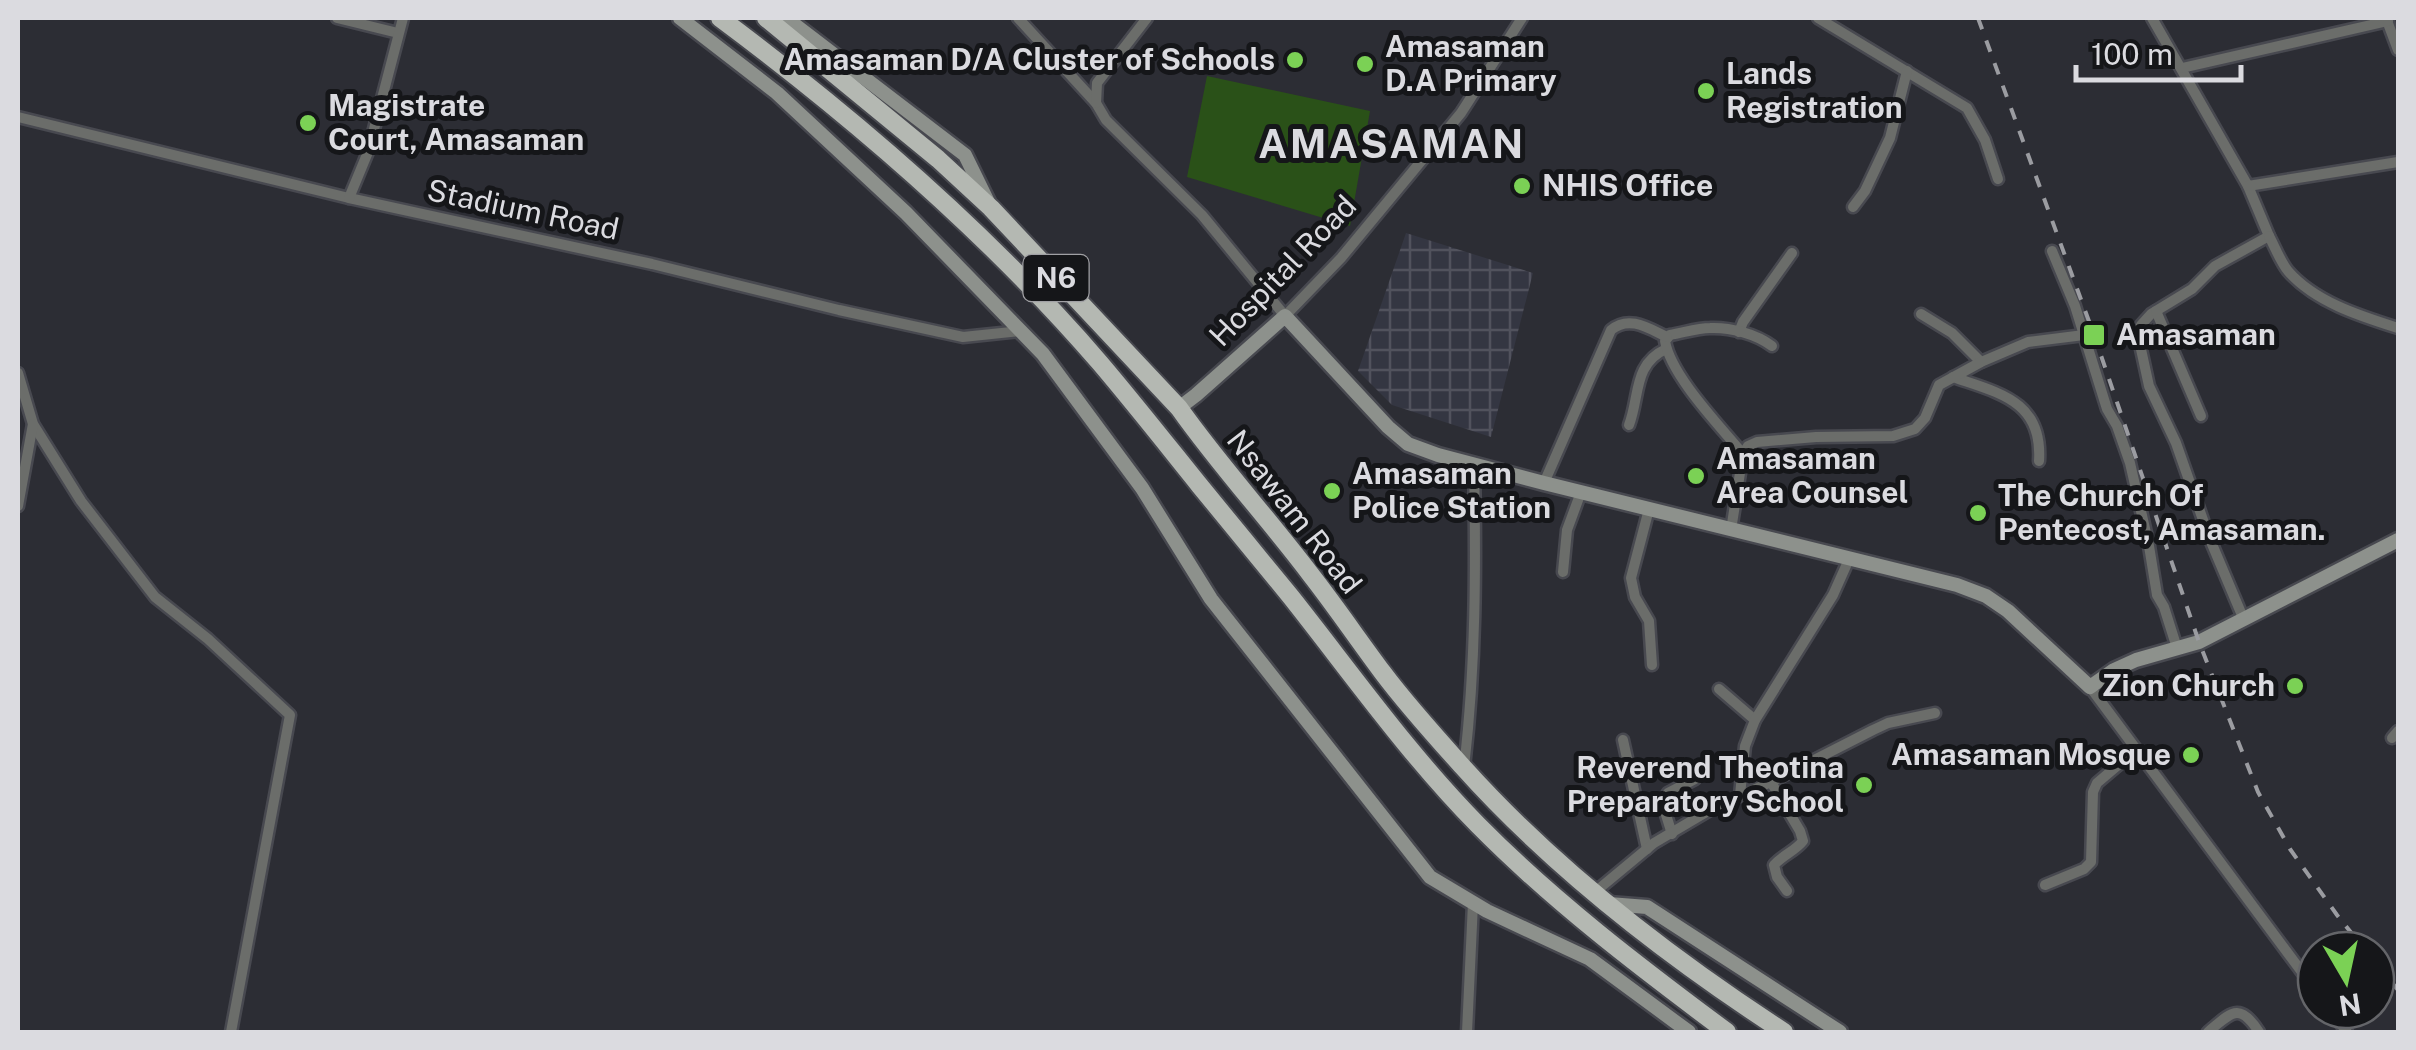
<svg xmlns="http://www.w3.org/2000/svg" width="2416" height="1050" viewBox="0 0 2416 1050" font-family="'Public Sans',sans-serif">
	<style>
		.industrial { fill: url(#industrial-grid) }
		.garden { fill: #2a5118 }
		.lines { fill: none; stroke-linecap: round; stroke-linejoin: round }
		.minor-casing { stroke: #484950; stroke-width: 15 }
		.secondary-casing { stroke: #484950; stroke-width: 19 }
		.trunk-casing { stroke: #484950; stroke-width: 22 }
		.minor { stroke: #6b6d6a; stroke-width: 10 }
		.secondary { stroke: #8d918c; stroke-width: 14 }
		.trunk { stroke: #b4b8b2; stroke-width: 18 }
		.rail { stroke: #9b9ca1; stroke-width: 4; stroke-dasharray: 12 12; stroke-linecap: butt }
		.poi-dot { fill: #7bd155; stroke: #151619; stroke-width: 4 }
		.labels { text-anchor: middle; stroke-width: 10; stroke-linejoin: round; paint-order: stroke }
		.shield { fill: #151619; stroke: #a0a0a4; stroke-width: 2.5 }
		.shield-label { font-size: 28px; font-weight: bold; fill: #dbdbe0 }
		.poi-label { font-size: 30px; font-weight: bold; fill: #dbdbe0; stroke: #151619; text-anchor: start }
		.street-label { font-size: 30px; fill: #dbdbe0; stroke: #151619 }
		.district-label { font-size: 40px; font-weight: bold; letter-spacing: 2.5px; fill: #dbdbe0; stroke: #151619 }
	</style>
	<defs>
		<pattern id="industrial-grid" width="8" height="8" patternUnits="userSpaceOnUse" patternTransform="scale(2.5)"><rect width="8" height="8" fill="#343642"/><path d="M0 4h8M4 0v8" fill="none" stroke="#51525d"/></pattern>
	</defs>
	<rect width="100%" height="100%" fill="#2c2d34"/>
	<!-- industrial -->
	<path class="industrial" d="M1406 233 1533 273 1491 437 1392 405 1358 371Z"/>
	<!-- garden -->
	<path class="garden" d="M1207 76 1370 111 1350 226 1187 177Z"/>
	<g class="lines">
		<!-- minor casing -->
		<g class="minor-casing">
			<g id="minor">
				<path d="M337 18 398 33"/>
				<path d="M1018 18 1096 103 1106 120 1202 215 1285 316 1341 258 1461 113 1522 18"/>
				<path d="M1818 18 1967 108 1985 140 1998 179"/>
				<path d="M2152 18 2248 186 2269 236 2215 266 2192 289 2151 314 2141 325 2139 340 2149 386 2176 443 2209 537 2244 620"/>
				<path d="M2386 18 2398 50"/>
				<path d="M2182 68 2388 21"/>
				<path d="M1096 103 1097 83 1147 18"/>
				<path d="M18 117 349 198 652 264 839 310 963 337 1020 331"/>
				<path d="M2248 186 2398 162"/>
				<path d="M349 198 368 152 403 18"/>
				<path d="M1853 207 1865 191 1890 138 1907 71"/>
				<path d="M2269 236C2275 247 2280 261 2288 271 2315 302 2360 316 2398 328"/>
				<path d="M2052 251 2075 306 2107 409 2117 426 2130 463 2149 546 2157 595 2164 607 2177 648"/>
				<path d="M2156 311 2201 416"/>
				<path d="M1921 314 1952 333 1981 362"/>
				<path d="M1739 332 1743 322 1792 253"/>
				<path d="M18 373 33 424 81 501 155 597 208 639 290 715 231 1032"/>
				<path d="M1953 377C1999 393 2043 401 2039 461"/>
				<path d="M1629 425C1640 396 1633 364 1666 349"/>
				<path d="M1743 454C1720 426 1671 376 1665 341L1670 335C1683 333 1697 328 1710 328 1730 327 1756 334 1772 346"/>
				<path d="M1544 483 1611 330C1629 315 1648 328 1667 337"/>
				<path d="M18 506 33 424"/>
				<path d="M1649 509 1631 578 1635 597 1649 621 1652 665"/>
				<path d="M1731 530 1743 454 1748 446 1757 442 1816 437 1893 436 1915 429 1925 418 1939 385 1981 362 2028 342 2084 335"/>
				<path d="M1563 572 1567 530 1581 492"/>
				<path d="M2090 687 2316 991"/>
				<path d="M1719 689 1755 720"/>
				<path d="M2392 738 2398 731"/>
				<path d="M1623 740 1647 849"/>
				<path d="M1464 767C1476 666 1476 565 1474 464"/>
				<path d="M1771 782 1800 831 1803 841C1795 851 1783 855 1774 865L1777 877 1787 891"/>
				<path d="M1740 795 1745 746 1755 720 1833 595 1850 557"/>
				<path d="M1672 834 1662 802 1668 793 1695 779"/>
				<path d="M2045 885 2084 869 2091 862 2093 792 2097 783 2136 750"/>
				<path d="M1595 892 1654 843 1715 807 1771 782 1873 730 1888 723 1935 713"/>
				<path d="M2330 1010 2347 1032"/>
				<path d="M1467 1032 1473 903"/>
				<path d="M2208 1032C2231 1013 2239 1001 2259 1032"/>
			</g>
		</g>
		<!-- secondary casing -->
		<g class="secondary-casing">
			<g id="secondary">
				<path d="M680 18 777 93 906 213 1043 354 1142 488 1211 599 1430 877 1487 911 1590 959 1689 1032"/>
				<path d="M786 18 965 155 988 202"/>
				<path d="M1179 408 1196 395 1285 316 1388 427 1408 444 1438 455 1544 483 1957 585 1986 596 2008 611 2090 687 2114 670 2136 660 2199 642 2398 540"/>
				<path d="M1609 904 1647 907 1840 1032"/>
			</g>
		</g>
		<!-- trunk casing -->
		<g class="trunk-casing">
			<g id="trunk">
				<path d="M720 18C857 120 988 233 1100 363 1134 403 1167 445 1200 486 1230 523 1261 560 1291 597 1352 674 1409 755 1478 825 1554 902 1641 968 1727 1032"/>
				<path d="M766 18 938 159 991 208 1179 408C1220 466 1268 518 1311 575 1336 607 1359 641 1383 673 1407 705 1435 736 1462 766 1555 870 1667 956 1784 1032"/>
			</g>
		</g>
		<!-- minor -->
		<use href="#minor" class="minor"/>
		<!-- secondary -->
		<use href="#secondary" class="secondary"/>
		<!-- trunk -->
		<use href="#trunk" class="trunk"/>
		<!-- rail -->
		<g class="rail">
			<path d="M1978 18 2094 335 2199 642 2258 792 2290 849 2337 915 2365 950"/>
			<path d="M2376 963 2398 990"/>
		</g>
	</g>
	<!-- markers -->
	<g class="poi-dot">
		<circle cx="1295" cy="60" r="10"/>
		<circle cx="1365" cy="64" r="10"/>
		<circle cx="1706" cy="91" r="10"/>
		<circle cx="308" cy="123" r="10"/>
		<circle cx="1522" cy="186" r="10"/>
		<rect x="2082" y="323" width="24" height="24" rx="5"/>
		<circle cx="1696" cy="476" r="10"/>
		<circle cx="1332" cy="491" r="10"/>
		<circle cx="1978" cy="513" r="10"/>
		<circle cx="2295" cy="686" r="10"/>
		<circle cx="2191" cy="755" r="10"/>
		<circle cx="1864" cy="785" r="10"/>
	</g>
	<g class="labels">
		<!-- shield labels -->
		<rect class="shield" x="1023.5" y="255" width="65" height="46" rx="8"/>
		<g class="shield-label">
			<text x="1056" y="288">N6</text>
		</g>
		<!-- poi labels -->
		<g class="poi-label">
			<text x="1385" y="57">Amasaman<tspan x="1385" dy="34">D.A Primary</tspan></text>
			<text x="1275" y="70" text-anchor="end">Amasaman D/A Cluster of Schools</text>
			<text x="1726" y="84">Lands<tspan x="1726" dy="34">Registration</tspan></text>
			<text x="328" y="116">Magistrate<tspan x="328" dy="34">Court, Amasaman</tspan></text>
			<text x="1542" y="196">NHIS Office</text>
			<text x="2116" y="345">Amasaman</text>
			<text x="1716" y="469">Amasaman<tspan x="1716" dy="34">Area Counsel</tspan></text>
			<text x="1352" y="484">Amasaman<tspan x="1352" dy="34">Police Station</tspan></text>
			<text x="1998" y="506">The Church Of<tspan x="1998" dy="34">Pentecost, Amasaman.</tspan></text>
			<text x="2275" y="696" text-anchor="end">Zion Church</text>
			<text x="2171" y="765" text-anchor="end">Amasaman Mosque</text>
			<text x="1844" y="778" text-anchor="end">Reverend Theotina<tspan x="1844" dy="34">Preparatory School</tspan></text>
		</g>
		<!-- street labels -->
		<g class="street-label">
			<text transform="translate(523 210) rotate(12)" y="10">Stadium Road</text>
			<text transform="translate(1283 271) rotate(-46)" y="10">Hospital Road</text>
			<text transform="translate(1294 512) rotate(52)" y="10">Nsawam Road</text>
		</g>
		<!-- district labels -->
		<g class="district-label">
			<text x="1392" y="158">AMASAMAN</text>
		</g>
	</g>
	<!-- border -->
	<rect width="2416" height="1050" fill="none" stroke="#dbdbe0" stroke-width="40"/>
	<!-- north arrow -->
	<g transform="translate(2346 980) rotate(171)"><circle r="48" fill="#151619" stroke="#646569" stroke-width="2.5"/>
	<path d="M0-8L18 38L0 25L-18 38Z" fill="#7bd155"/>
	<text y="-15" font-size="28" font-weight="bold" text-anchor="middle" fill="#dbdbe0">N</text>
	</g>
	<!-- scale -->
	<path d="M2076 65v15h165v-15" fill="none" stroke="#dbdbe0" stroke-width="5"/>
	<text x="2091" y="65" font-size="30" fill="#dbdbe0" stroke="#151619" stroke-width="8" paint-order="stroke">100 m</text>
</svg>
